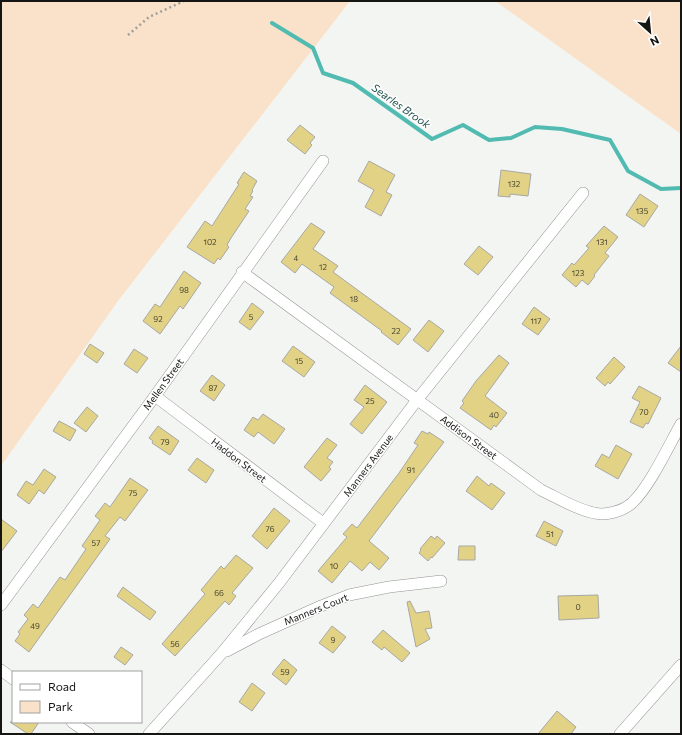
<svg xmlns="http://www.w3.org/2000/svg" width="682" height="735" viewBox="0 0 682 735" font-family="Commissioner,sans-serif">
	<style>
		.green { fill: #fae2ca }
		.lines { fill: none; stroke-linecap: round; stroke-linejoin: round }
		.stream { stroke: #52bbb1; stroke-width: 4 }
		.building { fill: #e2d285; stroke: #a8a7a4 }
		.street-casing { stroke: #939491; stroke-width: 12 }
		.path { stroke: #9fa09e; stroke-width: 2.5; stroke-dasharray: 2 3; stroke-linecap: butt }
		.street { stroke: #fff; stroke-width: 11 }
		.labels { text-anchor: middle; stroke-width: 3; stroke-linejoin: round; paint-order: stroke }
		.number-label { font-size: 8px; fill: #484430 }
		.street-label { font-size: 10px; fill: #151514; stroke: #fff }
		.water-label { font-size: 11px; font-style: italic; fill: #25544f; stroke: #fff }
	</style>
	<rect width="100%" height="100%" fill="#f3f5f2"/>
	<!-- green -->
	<g class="green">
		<path d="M1 1H350L118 301 1 466Z"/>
		<path d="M495 1H681V134Z"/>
	</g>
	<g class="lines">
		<!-- stream -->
		<path class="stream" d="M272 23 313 48 323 73 353 83 432 139 463 125 489 140 511 138 535 127 562 129 610 140 628 171 661 189 681 188"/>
	</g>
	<!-- building -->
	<g class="building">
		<path d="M300 125 315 137 310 143 312 145 305 154 287 140Z"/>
		<path d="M369 161 395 175 386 192 392 195 381 216 365 207 374 190 358 181Z"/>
		<path d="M501 170 531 174 528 196 510 194V197L498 196Z"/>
		<path d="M244 172 257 181 252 190 253 191 250 196 253 197 245 209 249 211 231 238 227 245 229 247 220 260 218 258 214 264 187 247 205 221 212 226 239 184 237 183Z"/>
		<path d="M640 194 658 206 644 227 626 215Z"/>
		<path d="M311 223 325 232 313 249 338 266 333 272 411 329 398 345 381 332 382 331 330 293 334 287 302 264 295 273 281 262Z"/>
		<path d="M604 226 618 237 605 253 609 256 594 275 595 276 588 285 582 280 576 287 562 275 572 263 574 265 589 248 586 246Z"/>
		<path d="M479 246 493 257 478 275 464 264Z"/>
		<path d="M184 271 201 283 183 309 180 306 160 334 143 321 155 304 160 307Z"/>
		<path d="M252 303 264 312 250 330 239 322Z"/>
		<path d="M534 307 550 319 538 335 522 324Z"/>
		<path d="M429 320 444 331 428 352 413 340Z"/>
		<path d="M90 344 104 353 97 363 84 354Z"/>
		<path d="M293 346 315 362 304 377 282 361Z"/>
		<path d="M681 346V372L668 363Z"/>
		<path d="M134 349 148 358 137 373 124 364Z"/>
		<path d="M499 355 509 363 485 396 507 413 496 427 494 425 491 430 460 408 464 403 462 401 476 381Z"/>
		<path d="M614 357 625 367 610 384 608 382 605 386 596 378Z"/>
		<path d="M212 375 225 385 214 401 200 391Z"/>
		<path d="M365 385 387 402 362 434 350 424 364 407 354 400Z"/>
		<path d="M639 386 661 398 648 424 646 423 643 428 630 422 640 402 632 398Z"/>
		<path d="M87 407 98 416 86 432 74 423Z"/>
		<path d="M263 414 285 429 274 444 258 432 254 437 244 430 253 417 258 420Z"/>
		<path d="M59 421 76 430 70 441 53 431Z"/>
		<path d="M158 426 179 441 170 455 152 443 153 441 149 438Z"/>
		<path d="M422 431 428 434 429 432 444 442 369 541 389 558 379 570 370 562 362 571 350 561 332 583 318 571 347 537 343 534 352 524 357 528 399 473 418 445 414 443Z"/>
		<path d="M327 438 337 445 327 458 333 462 329 467 331 469 321 481 304 467Z"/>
		<path d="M616 445 632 454 618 479 595 466 602 454 609 458Z"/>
		<path d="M197 458 214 470 206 483 188 470Z"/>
		<path d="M44 469 56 477 44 494 39 490 29 504 17 495 26 481 33 485Z"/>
		<path d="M477 476 489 486 491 483 505 493 492 510 466 491Z"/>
		<path d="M130 478 148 490 125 521 120 517 105 536 110 539 29 652 15 641 20 634 18 632 28 619 24 615 33 604 38 608 60 577 65 580 86 549 82 546 100 520 95 516 105 503 110 507Z"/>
		<path d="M274 508 290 521 267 549 252 536Z"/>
		<path d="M1 519 17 531 1 552Z"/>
		<path d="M544 521 563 531 556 546 536 536Z"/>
		<path d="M431 536 435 539 437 536 445 543 432 558 431 557 428 561 419 553 421 550 420 549Z"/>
		<path d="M459 546H475V560H458Z"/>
		<path d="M236 555 253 568 232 593 236 596 229 605 225 601 175 656 162 644 205 594 201 590 221 566 224 569Z"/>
		<path d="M123 587 156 612 150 620 117 596Z"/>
		<path d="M598 595 599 618 559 620 558 596Z"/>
		<path d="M410 601 416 613 429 611 432 628 425 629 430 639 416 647 407 602Z"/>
		<path d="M332 626 346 637 333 653 319 643Z"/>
		<path d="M383 630 410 653 402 662 384 647 382 650 372 642Z"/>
		<path d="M121 647 133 655 125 665 114 657Z"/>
		<path d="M284 659 297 670 286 685 272 674Z"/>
		<path d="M252 683 265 693 252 711 239 702Z"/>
		<path d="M557 711 576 727 571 734H538Z"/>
		<path d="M10 722H39L31 734H28Z"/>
	</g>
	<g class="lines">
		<!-- street casing -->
		<g class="street-casing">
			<g id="street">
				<path d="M242 272 541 490C558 498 575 509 594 513 606 516 623 511 632 503 650 486 668 447 681 424"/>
				<path d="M155 396 323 523"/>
				<path d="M1 605 155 396 323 161"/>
				<path d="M227 651 259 634 321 606 349 595 389 587 441 581"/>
				<path d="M1 670 13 679"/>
				<path d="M72 722 89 734"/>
				<path d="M149 734 221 654 279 583 417 400 583 193"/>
				<path d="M620 734 681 665"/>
			</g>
		</g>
		<!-- path -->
		<path class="path" d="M128 35 149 17 184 1"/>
		<!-- street -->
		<use href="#street" class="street"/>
	</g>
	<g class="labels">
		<!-- number labels -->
		<g class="number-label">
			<text x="514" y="187">132</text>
			<text x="642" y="214">135</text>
			<text x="210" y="245">102</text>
			<text x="602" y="245">131</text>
			<text x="296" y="261">4</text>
			<text x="323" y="270">12</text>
			<text x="578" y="276">123</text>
			<text x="184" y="293">98</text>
			<text x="354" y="302">18</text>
			<text x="251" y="320">5</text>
			<text x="158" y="322">92</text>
			<text x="536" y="324">117</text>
			<text x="396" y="334">22</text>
			<text x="299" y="364">15</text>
			<text x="213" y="391">87</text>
			<text x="370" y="404">25</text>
			<text x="644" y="415">70</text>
			<text x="494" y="418">40</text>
			<text x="165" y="445">79</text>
			<text x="411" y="473">91</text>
			<text x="133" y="496">75</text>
			<text x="270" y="532">76</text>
			<text x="550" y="537">51</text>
			<text x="96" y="546">57</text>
			<text x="334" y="569">10</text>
			<text x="219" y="596">66</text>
			<text x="578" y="610">0</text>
			<text x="35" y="629">49</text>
			<text x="333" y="643">9</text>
			<text x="175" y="647">56</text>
			<text x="285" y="675">59</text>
		</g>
		<!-- street labels -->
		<g class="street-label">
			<text transform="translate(163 384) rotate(-54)" y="4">Mellen Street</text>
			<text transform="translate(469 437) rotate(36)" y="4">Addison Street</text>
			<text transform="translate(239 460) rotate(37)" y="4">Haddon Street</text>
			<text transform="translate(368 465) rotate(-53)" y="4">Manners Avenue</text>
			<text transform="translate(316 609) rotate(-22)" y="4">Manners Court</text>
		</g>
		<!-- water labels -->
		<g class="water-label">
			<text transform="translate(401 106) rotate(35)" y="4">Searles Brook</text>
		</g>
	</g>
	<!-- border -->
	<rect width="682" height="735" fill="none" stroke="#151514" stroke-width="4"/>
	<!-- legend -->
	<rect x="12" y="671" width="130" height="52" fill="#ffffff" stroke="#a1a1a1"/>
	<rect x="20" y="684" width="20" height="6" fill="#ffffff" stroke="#a1a1a1"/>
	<text x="48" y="691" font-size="12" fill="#151514">Road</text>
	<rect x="20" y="701" width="20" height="12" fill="#fae2ca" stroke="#a1a1a1"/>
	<text x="48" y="711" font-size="12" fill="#151514">Park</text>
	<!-- north arrow -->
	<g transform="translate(650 32) rotate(153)" stroke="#ffffff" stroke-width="3" paint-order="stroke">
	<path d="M0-3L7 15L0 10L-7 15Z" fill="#151514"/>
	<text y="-6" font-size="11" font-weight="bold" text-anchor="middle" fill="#151514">N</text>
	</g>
</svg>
